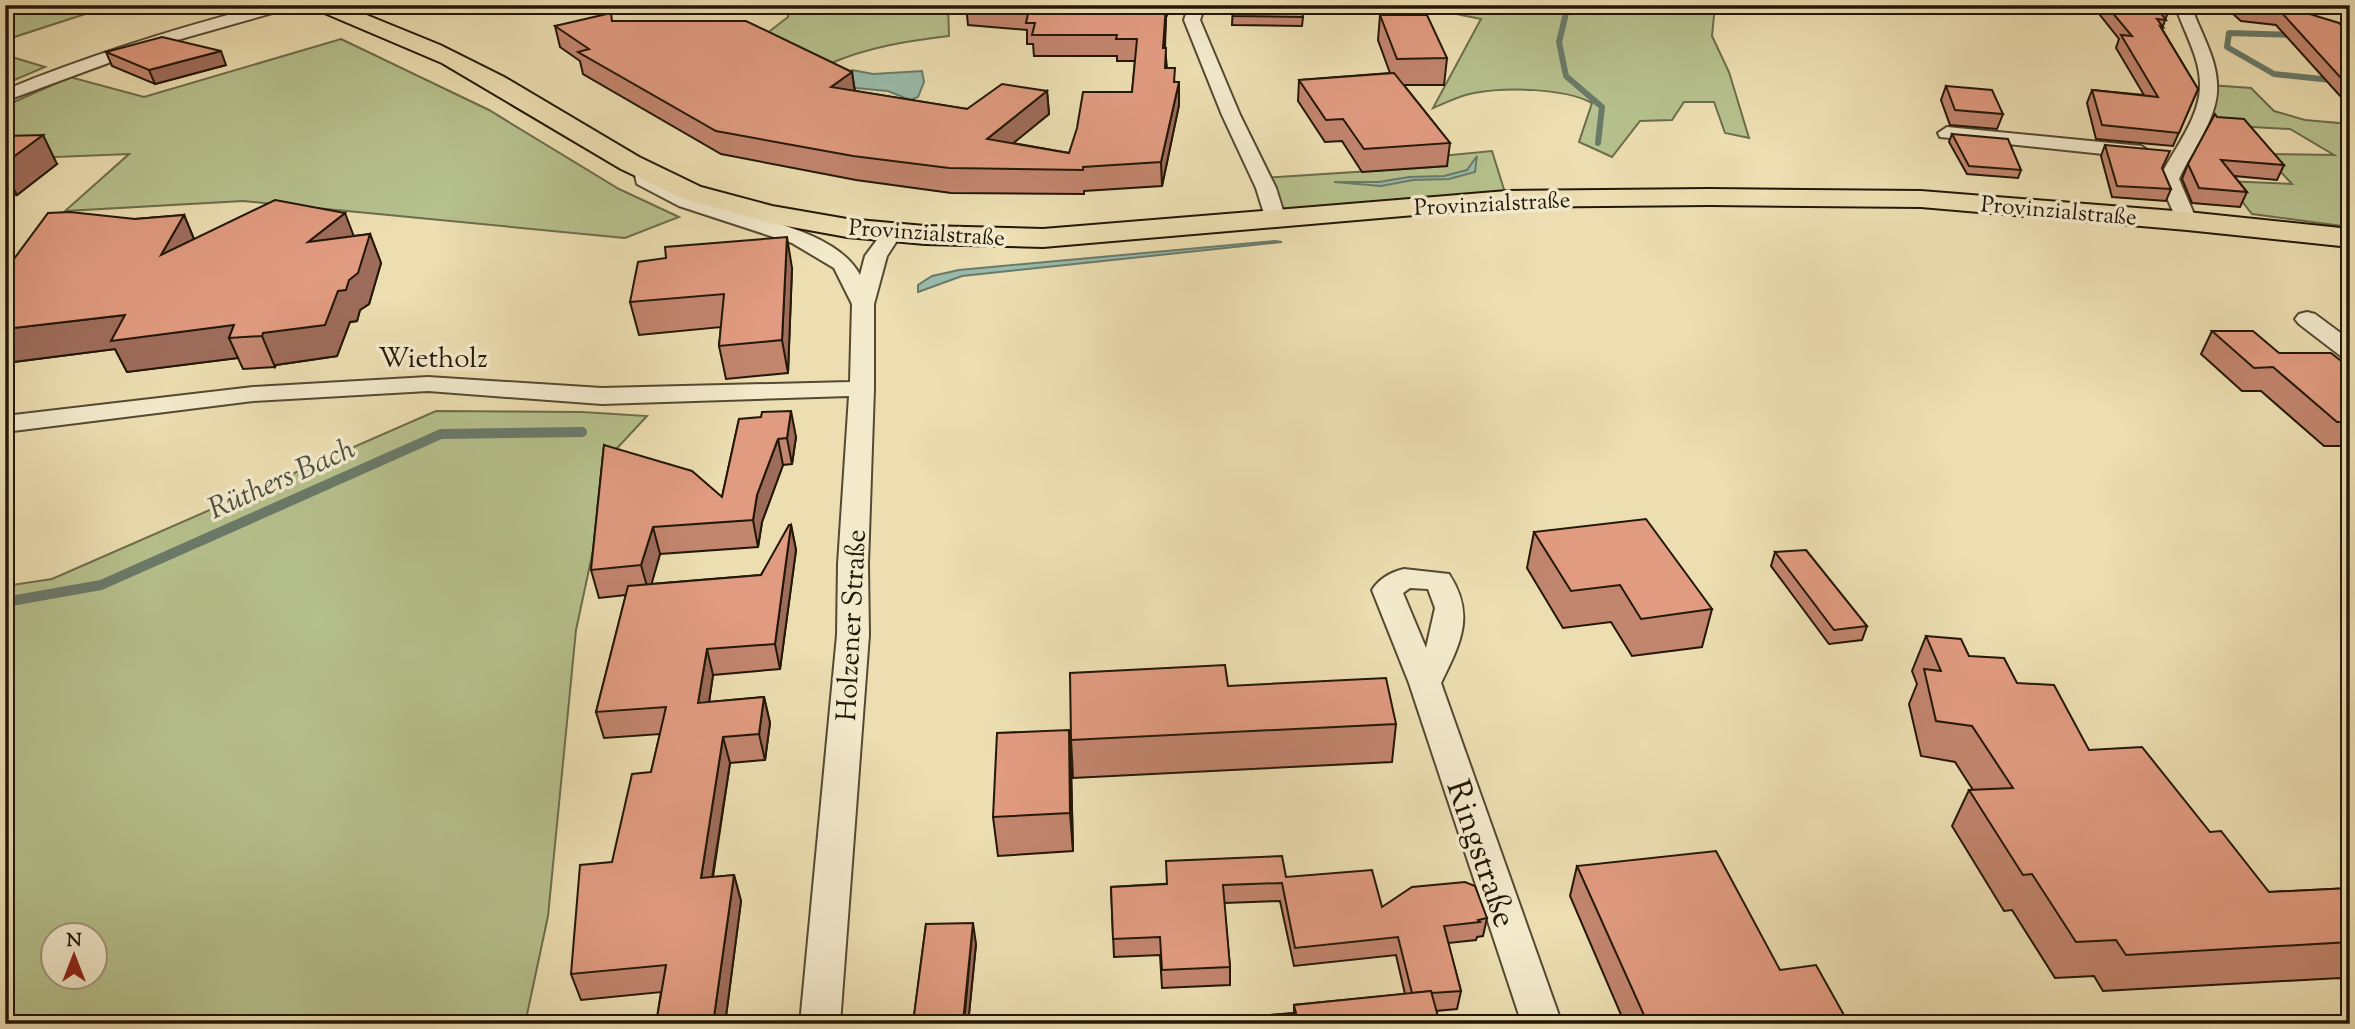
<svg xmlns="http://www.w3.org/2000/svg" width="2355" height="1029" viewBox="0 0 2355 1029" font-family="'Sorts Mill Goudy',serif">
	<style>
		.green { fill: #b6c18d; stroke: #6c6c4a; stroke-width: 2; fill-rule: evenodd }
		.water { fill: #99bcac; stroke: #6a7a6a; stroke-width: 2 }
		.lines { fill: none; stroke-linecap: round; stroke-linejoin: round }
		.stream-far1 { stroke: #6a7a6a; stroke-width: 6 }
		.stream { stroke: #6a7a6a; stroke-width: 10 }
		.minor-casing { stroke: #554932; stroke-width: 4 }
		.primary-casing { stroke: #231707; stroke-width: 4 }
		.minor { fill: #f3eacc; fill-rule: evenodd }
		.primary { fill: #ecdeb1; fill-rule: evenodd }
		.wall { fill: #c2856e; stroke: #231707; stroke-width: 2 }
		.shaded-wall { fill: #9e6c5a; stroke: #231707; stroke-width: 2 }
		.building { fill: #e19b80; stroke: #231707; stroke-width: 2 }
		.labels { text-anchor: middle; stroke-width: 7; stroke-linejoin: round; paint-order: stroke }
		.far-street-label { font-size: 23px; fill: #231707; stroke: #f3eacc }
		.street-label { font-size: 28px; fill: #231707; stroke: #f3eacc }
		.water-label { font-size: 30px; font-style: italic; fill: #4c5141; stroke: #f3eacc }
		.near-street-label { font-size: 33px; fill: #231707; stroke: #f3eacc }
	</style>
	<rect width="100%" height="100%" fill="#ecdeb1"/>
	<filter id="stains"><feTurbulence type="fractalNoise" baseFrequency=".00286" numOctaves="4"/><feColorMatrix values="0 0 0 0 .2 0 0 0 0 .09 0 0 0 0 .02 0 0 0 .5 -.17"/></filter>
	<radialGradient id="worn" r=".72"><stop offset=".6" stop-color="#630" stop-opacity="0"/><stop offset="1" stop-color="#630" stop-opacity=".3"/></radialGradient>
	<!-- green -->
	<g class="green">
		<path d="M5 5H113L5 40Z"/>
		<path d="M789 5H948L949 36C907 41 868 47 829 64L766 34 788 17Z"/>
		<path d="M1429 5H1715L1712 36 1729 72 1749 138 1725 133 1714 102H1684L1672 120 1640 121 1612 157 1579 142 1592 103C1564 88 1506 87 1474 93 1460 95 1446 103 1433 108L1481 19 1426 8Z"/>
		<path d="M341 39 489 110 619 189 679 217 625 238 243 201 65 211 129 154 5 159V106L70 77 144 97Z"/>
		<path d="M5 55 45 67 5 84Z"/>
		<path d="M2209 85 2251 88 2274 111 2305 120 2350 124V227L2252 214 2226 181 2292 184 2264 154 2334 155 2290 129 2199 124Z"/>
		<path d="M1492 151 1507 199 1276 220 1261 178 1447 166 1440 156Z"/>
		<path d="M436 411 582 412 647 416 607 459 603 504 576 630 548 916 525 1024H5V586L52 579ZM52 934H94V976H52Z"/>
	</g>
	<!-- water -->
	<g class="water">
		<path d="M852 70 873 74 922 71 924 82 918 97 910 100 888 91 833 86Z"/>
		<path d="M1477 156 1475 172 1449 179 1413 180 1381 186 1334 182H1379L1409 177 1444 176 1467 170Z"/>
		<path d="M1275 241 1282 242 962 276 918 292V285L932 276 959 270Z"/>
	</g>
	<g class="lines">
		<!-- stream-far1 -->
		<g class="stream-far1">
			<path d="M1568 5 1559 42 1566 76 1602 107 1598 143"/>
			<path d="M2298 35 2229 33 2227 47 2274 74 2350 82"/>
		</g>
		<!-- stream -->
		<path class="stream" d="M5 602 101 585 441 434 582 432"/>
		<!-- minor casing -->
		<g class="minor-casing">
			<g id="minor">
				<path d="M266 5H292L290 8 149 48 5 101V90C90 55 177 28 266 5Z"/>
				<path d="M1189 5H1205L1200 20 1240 115 1276 188 1286 220 1283 224H1269L1266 220 1256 188 1222 115 1184 20Z"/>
				<path d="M2175 5H2191C2199 30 2216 56 2217 83 2220 116 2192 150 2179 179L2197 221 2194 225H2180L2177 221 2159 179C2173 150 2201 117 2200 84 2200 57 2183 30 2175 5Z"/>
				<path d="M1947 127 2141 146 2150 152 2141 158 1940 137 1938 133Z"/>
				<path d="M644 165 651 167 654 177C667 184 679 192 692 197 740 218 834 226 860 275L865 256 885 229H899L902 233 887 256 874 304V389L868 564 869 635 840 1024H800L837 635 838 564 849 396 602 404 428 391 253 401 5 432V416L253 387 428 377 602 388 850 382 852 304 834 268 792 243 679 206 637 184 634 171Z"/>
				<path d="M2307 312 2315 314 2350 340V359L2342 357 2299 324 2295 319 2299 314Z"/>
				<path d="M1404 569 1449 574C1476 615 1460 644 1441 683L1562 1024H1522L1409 683 1372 590C1379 579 1391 572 1404 569ZM1410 588 1428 589 1435 608 1426 648 1403 593Z"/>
			</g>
		</g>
		<!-- primary casing -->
		<g class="primary-casing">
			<path id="primary" d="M312 5H342L440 45 504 77 639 157 701 187 772 206 847 219 925 226 1043 229 1507 191 1710 189 1921 191 2187 212 2350 229V247L2187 230 1921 207 1710 205 1507 207 1043 247 925 244 847 237 770 223 682 198 621 169 442 63 315 9Z"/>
		</g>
		<!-- minor -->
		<use href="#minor" class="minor"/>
		<!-- primary -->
		<use href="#primary" class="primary"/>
	</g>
	<!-- wall -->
	<g class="wall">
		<path d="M966 5H1173L1166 17 1165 48 1167 68 1175 82H1179V105L1162 186 1084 191V194L951 193 856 180 721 154 583 74 580 61 560 47 555 26 613 21 852 72 855 91 967 109 1047 91 1049 114 1013 143 1069 153 1132 92 1135 61H1117V56H1034L1033 44H1027V30L968 25Z"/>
		<path d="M1233 5 1303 17 1302 26 1232 25Z"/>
		<path d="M2092 5H2167L2169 9 2162 29 2198 89 2173 146 2096 139 2087 103 2092 90 2144 95 2116 48 2119 39Z"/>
		<path d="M2209 5H2290L2293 9 2350 34V107L2276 25 2241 21 2225 7Z"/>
		<path d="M1380 15 1447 58 1444 85H1404L1450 143 1447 166 1362 172 1342 141 1325 142 1298 101 1299 80 1390 73 1378 40Z"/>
		<path d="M106 52 226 65 155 84 112 66Z"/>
		<path d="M1946 86 2003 114 1997 129 1950 125 1941 100Z"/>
		<path d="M2217 117 2284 165 2277 180 2234 176 2247 192 2240 207 2192 203 2182 179 2188 164Z"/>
		<path d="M1952 134 2021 170 2018 178 1967 174 1949 142Z"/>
		<path d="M5 136 57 164 17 195 5 196Z"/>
		<path d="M2105 145 2162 169 2171 189 2166 201 2112 197 2101 156Z"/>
		<path d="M184 215 194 239 354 236 370 234 381 263 369 304 360 310 357 321 350 322 337 356 276 365 275 367 243 369 238 358 127 372 115 349 5 363V271L135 219Z"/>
		<path d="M792 268 788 373 726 379 719 346 721 327 639 335 630 302Z"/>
		<path d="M2212 331 2279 353 2350 368V446H2324L2261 391H2242L2201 354Z"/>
		<path d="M739 419 796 437 792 464 783 465 762 522 758 547 660 554 651 584 761 575 791 525 796 550 780 669 713 675 709 702 764 697 770 723 765 760 730 763 713 877 734 875 741 901 725 1024H656L661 992 581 1000 571 974 612 862 651 772 660 734 604 738 596 712 626 595 599 598 591 570 604 445 722 497Z"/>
		<path d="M1534 532 1712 609 1702 647 1632 656 1611 622 1563 628 1527 568Z"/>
		<path d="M1775 552 1867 626 1862 640 1829 644 1771 566Z"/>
		<path d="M1926 636 1969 656 2017 683 2089 750 2210 832 2269 892 2350 888V990L2340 978 2103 991 2094 976 2055 978 2012 910 2004 911 1952 826 1969 790H1973L1955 762 1921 756 1909 704 1917 684 1912 671Z"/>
		<path d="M1228 686 1396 724 1392 762 1073 778 1071 740Z"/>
		<path d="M1071 768 1073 851 998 856 993 817Z"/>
		<path d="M1577 866 1780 970 1849 1024H1625L1570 896Z"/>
		<path d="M1286 877 1382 907 1487 918 1483 936 1477 937 1476 940 1448 943 1461 991 1457 1009 1436 1011 1440 1024H1245V1017L1294 1013V1005L1405 994 1396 955 1294 966 1280 901 1224 903 1230 967V985L1162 988 1160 955 1114 957 1111 887Z"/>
		<path d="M926 924 976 944 968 1024H913Z"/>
	</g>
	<!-- shaded-wall -->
	<g class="shaded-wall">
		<path d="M1166 5H1173L1166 17 1163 70V48Z"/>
		<path d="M221 51 226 65 155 84 149 70Z"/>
		<path d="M852 72 855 94 831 87Z"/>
		<path d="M1179 82V105L1162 186 1161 162Z"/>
		<path d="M1047 91 1049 114 989 163 987 139Z"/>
		<path d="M43 135 57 164 17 195 5 173V163Z"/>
		<path d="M345 213 356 242H308Z"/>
		<path d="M184 215 196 244 161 255Z"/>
		<path d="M370 234 381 263 369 304 360 310 357 321 350 322 337 356 276 365 275 367 262 336 263 333 338 291Z"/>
		<path d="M787 237 792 268 788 373 782 340Z"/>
		<path d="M125 315 234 325 229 338 238 358 127 372 115 349 5 363V329Z"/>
		<path d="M791 411 796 437 792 464 787 438Z"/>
		<path d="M778 439 783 465 762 522 758 547 753 520 757 495Z"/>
		<path d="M791 525 796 550 780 669 775 644Z"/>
		<path d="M653 527 660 554 649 593 641 565Z"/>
		<path d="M707 649 713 675 705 729 698 703Z"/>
		<path d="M764 697 770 723 765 760 759 734Z"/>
		<path d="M1069 730 1071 768 1073 851 1070 813Z"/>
		<path d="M723 737 730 763 708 904 701 878Z"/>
		<path d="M734 875 741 901 725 1024H713Z"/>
		<path d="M973 923 976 944 968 1024H964Z"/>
	</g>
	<!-- building -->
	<g class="building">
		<path d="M973 5H1166L1163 48H1166L1165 68H1175L1174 82H1179L1161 162 1083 167V170L949 168 853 156 716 131 578 52 589 49 555 26 611 13 612 21H746L852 72 831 87 967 109 1002 84 1047 91 987 139 1069 153 1077 128 1083 92H1132L1137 39H1116L1117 35H1032L1035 23H1026L1029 9Z"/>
		<path d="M1233 5H1302L1303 17 1233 16Z"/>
		<path d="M2106 5H2167L2169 9 2157 8 2166 20 2157 19 2163 27 2160 26 2198 89 2179 133 2102 125 2092 90 2158 97 2121 35 2132 36Z"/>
		<path d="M2242 5H2290L2293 9 2339 23 2350 34V88L2282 13 2246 9Z"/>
		<path d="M1380 15H1427L1447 58 1397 59Z"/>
		<path d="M162 37 221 51 149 70 106 52Z"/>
		<path d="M1394 73 1450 143 1364 149 1343 119 1326 120 1299 80Z"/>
		<path d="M1946 86 1992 90 2003 114 1955 110Z"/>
		<path d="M2215 114 2217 117 2244 119 2284 165 2221 160 2247 192 2199 188 2188 164Z"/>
		<path d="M1952 134 2008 139 2021 170 1969 166Z"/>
		<path d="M43 135 5 163V136Z"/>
		<path d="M2105 145 2170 151 2162 168 2171 189 2117 186Z"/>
		<path d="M275 200 345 213 308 242 370 234 358 273 349 280 346 290 338 291 325 325 263 333 262 336 229 338 234 325 111 341 125 315 5 329V271L48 213 70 212 135 219 184 215 161 255Z"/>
		<path d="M787 237 782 340 719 346 724 294 630 302 638 262 666 258 665 247Z"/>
		<path d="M2212 331H2253L2279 353H2331L2350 368V422H2337L2273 367 2254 368Z"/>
		<path d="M791 411 787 438 778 439 757 495 753 520 653 527 641 565 591 570 604 445 692 471 722 497 739 419 761 417 762 412Z"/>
		<path d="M1646 519 1712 609 1641 619 1620 585 1571 591 1534 532Z"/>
		<path d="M789 525H791L775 644 707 649 698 703 764 697 759 734 723 737 701 878 734 875 713 1024H656L666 965 571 974 580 865 612 862 632 774 651 772 666 707 596 712 628 586 761 575Z"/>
		<path d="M1806 550 1867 626 1834 630 1775 552Z"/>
		<path d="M1926 636 1961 639 1969 656 2004 658 2017 683 2054 685 2089 750 2142 747 2210 832 2221 831 2269 892 2350 888V942L2126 955 2116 940 2076 942 2032 874 2023 875 1969 790 2013 788 1972 726 1936 721 1924 669 1941 671Z"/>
		<path d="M1225 665 1228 686 1386 678 1396 724 1071 740 1070 673Z"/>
		<path d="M1069 730 1070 813 993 817 997 733Z"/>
		<path d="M1716 851 1780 970 1816 965 1849 1024H1648L1577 866Z"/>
		<path d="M1282 856 1286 877 1372 870 1382 907 1412 887 1465 882 1475 886 1487 918 1478 920 1480 922 1444 926 1461 991 1432 993 1431 991 1412 993 1398 937 1295 948 1282 883 1223 885 1230 967 1162 970 1160 937 1113 939 1111 887 1167 884 1166 861Z"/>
		<path d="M973 923 963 1022 913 1023 926 924Z"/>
		<path d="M1431 991 1440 1024H1246L1245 1017 1296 1013 1294 1005Z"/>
	</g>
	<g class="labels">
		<!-- far-street labels -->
		<g class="far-street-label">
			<text transform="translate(1492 203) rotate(-3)" y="8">Provinzialstraße</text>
			<text transform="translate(2059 210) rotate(5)" y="8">Provinzialstraße</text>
			<text transform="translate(927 232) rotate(4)" y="8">Provinzialstraße</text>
		</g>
		<!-- street labels -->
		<g class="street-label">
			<text x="433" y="367">Wietholz</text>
			<text transform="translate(850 625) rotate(-87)" y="10">Holzener Straße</text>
		</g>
		<!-- water labels -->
		<g class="water-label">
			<text transform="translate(281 478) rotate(-24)" y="10">Rüthers Bach</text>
		</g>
		<!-- near-street labels -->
		<g class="near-street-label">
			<text transform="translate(1483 853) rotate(71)" y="12">Ringstraße</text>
		</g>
	</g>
	<!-- margin -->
	<rect width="2355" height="1029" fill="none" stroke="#ecdeb1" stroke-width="28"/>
	<rect x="7" y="7" width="2341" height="1015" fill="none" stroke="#231707" stroke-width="3.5"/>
	<rect x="14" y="14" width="2327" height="1001" fill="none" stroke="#231707" stroke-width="2"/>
	<!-- north arrow -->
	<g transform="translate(74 956)"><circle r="33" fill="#f3eacc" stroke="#a0967d" stroke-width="2"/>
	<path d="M0-5L12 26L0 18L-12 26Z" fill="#8f2418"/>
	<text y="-10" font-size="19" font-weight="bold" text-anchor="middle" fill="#231707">N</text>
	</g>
	<rect width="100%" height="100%" filter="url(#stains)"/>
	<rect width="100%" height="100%" fill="url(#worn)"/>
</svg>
